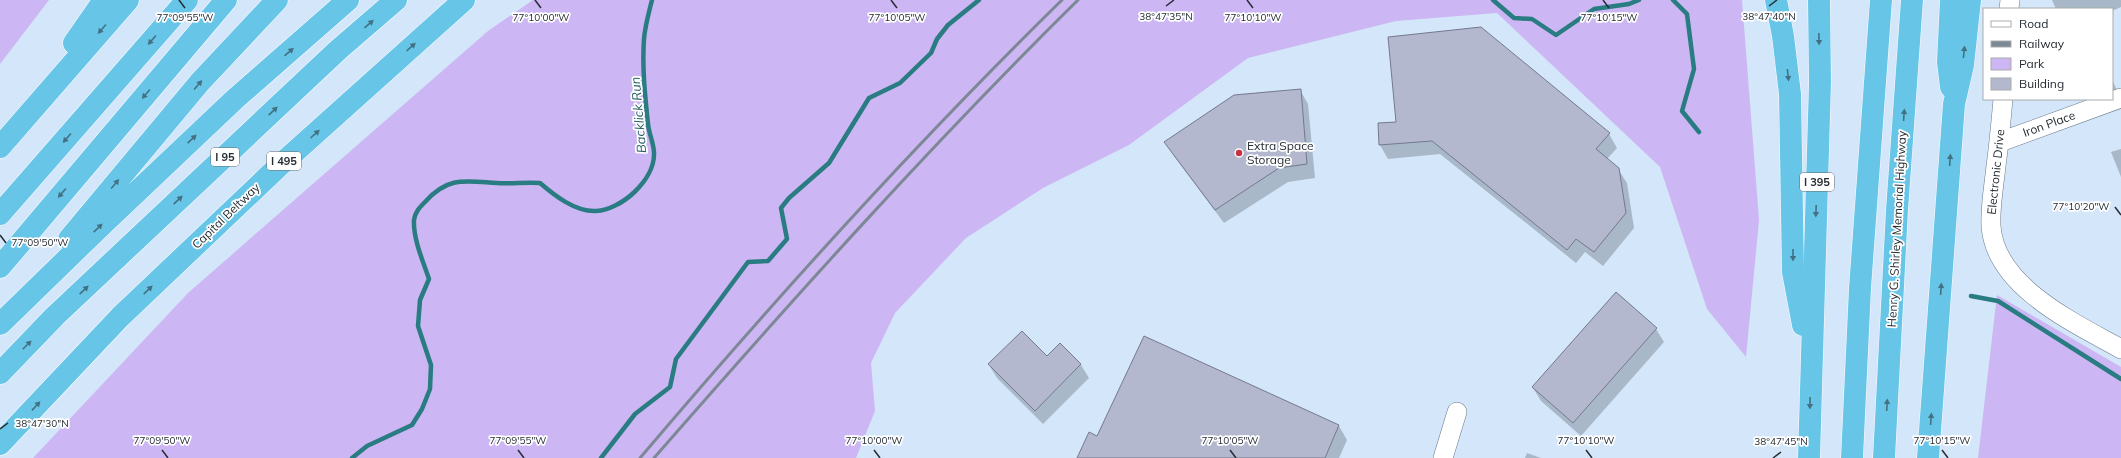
<svg xmlns="http://www.w3.org/2000/svg" width="2121" height="458" viewBox="0 0 2121 458" font-family="Mulish,sans-serif">
	<style>
		.green { fill: #cdb6f4 }
		.shadow { fill: #0003 }
		.lines { fill: none; stroke-linecap: round; stroke-linejoin: round }
		.stream { stroke: #297c81; stroke-width: 4.5 }
		.building { fill: #b3b8ce; stroke: #74798e }
		.minor-casing { stroke: #69798a; stroke-width: 20 }
		.highway-casing { stroke: #fff; stroke-width: 23 }
		.minor { stroke: #fff; stroke-width: 19 }
		.highway { stroke: #67c6e8; stroke-width: 22 }
		.rail { stroke: #7c8895; stroke-width: 3 }
		.oneway { fill: #437184 }
		.ticks { fill: none; stroke: #252c33; stroke-width: 1.5 }
		.poi-dot { fill: #c33245; stroke: #fff; stroke-width: 1.5 }
		.labels { text-anchor: middle; stroke-width: 3.5; stroke-linejoin: round; paint-order: stroke }
		.shield { fill: #fff; stroke: #666b70; stroke-width: 1 }
		.shield-label { font-size: 11px; font-weight: bold; fill: #252c33 }
		.street-label { font-size: 12px; fill: #252c33; stroke: #fff }
		.poi-label { font-size: 12px; fill: #252c33; stroke: #fff; text-anchor: start }
		.water-label { font-size: 13px; font-style: italic; fill: #256163; stroke: #fff }
		.ticks-label { font-size: 10px; text-anchor: middle; fill: #252c33; stroke: #fff; stroke-width: 3.5; stroke-linejoin: round; paint-order: stroke }
	</style>
	<rect width="100%" height="100%" fill="#d4e6fa"/>
	<!-- green -->
	<g class="green">
		<path d="M0 0H49L0 64Z"/>
		<path d="M533 0H1742L1759 220 1746 357 1707 309 1660 167 1497 13 1396 21 1248 58 1129 145 1043 188 966 238 895 313 871 363 875 411 856 458H33L188 293 488 31Z"/>
		<path d="M1997 295 2121 367V458H1978Z"/>
	</g>
	<!-- shadow -->
	<g class="shadow">
		<path d="M2052 0H2121V7L2112 11V9H2056Z"/>
		<path d="M2112 79 2121 100 2112 99Z"/>
		<path d="M1300 90 1308 104 1315 178 1288 182 1224 223 1174 156 1166 142Z"/>
		<path d="M1379 124 1609 134 1617 148 1607 159 1618 169 1627 183 1634 228 1603 266 1585 252 1576 263 1440 154 1388 159 1380 145Z"/>
		<path d="M2121 149V177L2111 152Z"/>
		<path d="M1656 329 1664 342 1581 436 1541 401 1533 388Z"/>
		<path d="M1145 337 1339 426 1347 440 1339 458H1078L1097 437Z"/>
		<path d="M1060 344 1081 365 1089 378 1043 424 997 378 989 365 1047 357Z"/>
		<path d="M1527 453 1541 458H1525Z"/>
	</g>
	<g class="lines">
		<!-- stream -->
		<g class="stream">
			<path d="M1493 0 1514 18 1532 19 1556 35 1594 9 1629 4 1639 0"/>
			<path d="M1673 0 1687 14 1694 69 1682 111 1699 132"/>
			<path d="M1971 296 1998 301 2121 379"/>
			<path d="M352 458 367 446 412 425 422 409 430 389 431 365 418 326 420 300 429 279C423 261 413 239 414 220 415 212 420 207 425 202 448 176 465 181 497 183 511 184 526 182 540 183 554 195 575 212 596 211 621 210 655 180 654 153 654 144 649 134 648 124 645 96 642 67 644 39 645 26 649 12 652 0"/>
			<path d="M601 458 635 414 670 387 676 359 748 262 768 261 787 239 781 208 789 198 829 163 869 98 900 83 931 53 937 39 948 25 979 0"/>
		</g>
	</g>
	<!-- building -->
	<g class="building">
		<path d="M1481 27 1610 133 1596 149 1619 168 1626 213 1594 252 1576 239 1567 250 1432 141 1379 145 1378 123 1396 122 1388 37Z"/>
		<path d="M1301 89 1307 164 1279 168 1215 210 1164 142 1234 95Z"/>
		<path d="M1616 292 1657 328 1573 423 1532 387Z"/>
		<path d="M1022 331 1047 356 1060 343 1081 364 1035 411 988 364Z"/>
		<path d="M1144 336 1339 425 1325 458H1077L1089 432 1097 436Z"/>
	</g>
	<g class="lines">
		<!-- minor casing -->
		<g class="minor-casing">
			<g id="minor">
				<path d="M2009 9 2010 0"/>
				<path d="M2003 99C2001 121 1999 144 1996 166 1994 186 1990 206 1991 226 1995 287 2075 323 2121 349"/>
				<path d="M2000 142 2121 98"/>
				<path d="M1443 458 1457 412"/>
			</g>
		</g>
		<!-- highway casing -->
		<g class="highway-casing">
			<g id="highway">
				<path d="M1776 0 1783 36 1790 94 1793 272 1803 325"/>
				<path d="M1951 0 1948 62 1951 87"/>
				<path d="M74 43 104 0"/>
				<path d="M0 147 128 0"/>
				<path d="M0 214 187 0"/>
				<path d="M69 239 200 82 277 0"/>
				<path d="M0 267 226 0"/>
				<path d="M0 324 104 223 235 99 348 0"/>
				<path d="M0 373 55 316 338 50 396 0"/>
				<path d="M0 444 120 317 279 166 464 0"/>
				<path d="M1809 458 1820 82 1819 0"/>
				<path d="M1852 458 1860 288 1881 0"/>
				<path d="M1884 458 1897 210 1912 0"/>
				<path d="M1928 458 1954 104 1963 65 1970 0"/>
			</g>
		</g>
		<!-- minor -->
		<use href="#minor" class="minor"/>
		<!-- highway -->
		<use href="#highway" class="highway"/>
		<!-- rail -->
		<g class="rail">
			<path d="M640 458C774 300 914 145 1062 0"/>
			<path d="M654 458C791 301 930 146 1078 0"/>
		</g>
	</g>
	<!-- one-way arrows -->
	<defs><path id="oneway-solid" d="M-6-.8H1V-3.2L6.5 0L1 3.2V.8H-6Z"/></defs>
	<g class="oneway">
		<use href="#oneway-solid" transform="translate(369 24) rotate(-41)"/>
		<use href="#oneway-solid" transform="translate(102 29) rotate(131)"/>
		<use href="#oneway-solid" transform="translate(1819 39) rotate(89)"/>
		<use href="#oneway-solid" transform="translate(152 40) rotate(131)"/>
		<use href="#oneway-solid" transform="translate(411 47) rotate(-42)"/>
		<use href="#oneway-solid" transform="translate(289 52) rotate(-41)"/>
		<use href="#oneway-solid" transform="translate(1964 52) rotate(-84)"/>
		<use href="#oneway-solid" transform="translate(1788 75) rotate(84)"/>
		<use href="#oneway-solid" transform="translate(198 85) rotate(-49)"/>
		<use href="#oneway-solid" transform="translate(146 94) rotate(130)"/>
		<use href="#oneway-solid" transform="translate(273 111) rotate(-43)"/>
		<use href="#oneway-solid" transform="translate(1904 115) rotate(-86)"/>
		<use href="#oneway-solid" transform="translate(315 134) rotate(-42)"/>
		<use href="#oneway-solid" transform="translate(67 138) rotate(131)"/>
		<use href="#oneway-solid" transform="translate(192 139) rotate(-43)"/>
		<use href="#oneway-solid" transform="translate(1950 160) rotate(-86)"/>
		<use href="#oneway-solid" transform="translate(115 184) rotate(-50)"/>
		<use href="#oneway-solid" transform="translate(62 193) rotate(130)"/>
		<use href="#oneway-solid" transform="translate(178 200) rotate(-43)"/>
		<use href="#oneway-solid" transform="translate(1816 211) rotate(92)"/>
		<use href="#oneway-solid" transform="translate(98 228) rotate(-44)"/>
		<use href="#oneway-solid" transform="translate(1793 255) rotate(90)"/>
		<use href="#oneway-solid" transform="translate(1941 289) rotate(-86)"/>
		<use href="#oneway-solid" transform="translate(84 290) rotate(-43)"/>
		<use href="#oneway-solid" transform="translate(148 290) rotate(-44)"/>
		<use href="#oneway-solid" transform="translate(27 345) rotate(-45)"/>
		<use href="#oneway-solid" transform="translate(1810 403) rotate(91)"/>
		<use href="#oneway-solid" transform="translate(1887 405) rotate(-87)"/>
		<use href="#oneway-solid" transform="translate(36 406) rotate(-47)"/>
		<use href="#oneway-solid" transform="translate(1931 419) rotate(-86)"/>
	</g>
	<!-- ticks -->
	<path class="ticks" d="M179 0 185 8M535 0 541 8M891 0 897 8M1247 0 1253 8M1603 0 1609 8M1166 6 1174 0M1769 6 1777 0M2115 207 2121 215M0 235 6 243M0 429 8 423M162 450 168 458M518 450 524 458M874 450 880 458M1230 450 1236 458M1586 450 1592 458M1942 450 1948 458M1773 458 1781 452"/>
	<!-- markers -->
	<circle class="poi-dot" cx="1239" cy="153" r="4"/>
	<g class="labels">
		<!-- shield labels -->
		<g class="shield">
			<rect x="211" y="148" width="28" height="18" rx="3"/>
			<rect x="267" y="152" width="34" height="18" rx="3"/>
			<rect x="1800" y="173" width="34" height="18" rx="3"/>
		</g>
		<g class="shield-label">
			<text x="225" y="161">I 95</text>
			<text x="284" y="165">I 495</text>
			<text x="1817" y="186">I 395</text>
		</g>
		<!-- street labels -->
		<g class="street-label">
			<text transform="translate(2049 124) rotate(-20)" y="4">Iron Place</text>
			<text transform="translate(1996 172) rotate(-84)" y="4">Electronic Drive</text>
			<text transform="translate(226 216) rotate(-44)" y="4">Capital Beltway</text>
			<text transform="translate(1897 229) rotate(-87)" y="4">Henry G. Shirley Memorial Highway</text>
		</g>
		<!-- poi labels -->
		<g class="poi-label">
			<text x="1247" y="150">Extra Space<tspan x="1247" dy="14">Storage</tspan></text>
		</g>
		<!-- water labels -->
		<g class="water-label">
			<text transform="translate(638 115) rotate(-95)" y="5">Backlick Run</text>
		</g>
	</g>
	<g class="ticks-label">
		<text x="1166" y="20">38°47'35"N</text>
		<text x="1769" y="20">38°47'40"N</text>
		<text x="185" y="21">77°09'55"W</text>
		<text x="541" y="21">77°10'00"W</text>
		<text x="897" y="21">77°10'05"W</text>
		<text x="1253" y="21">77°10'10"W</text>
		<text x="1609" y="21">77°10'15"W</text>
		<text x="2081" y="210">77°10'20"W</text>
		<text x="40" y="246">77°09'50"W</text>
		<text x="42" y="427">38°47'30"N</text>
		<text x="162" y="444">77°09'50"W</text>
		<text x="518" y="444">77°09'55"W</text>
		<text x="874" y="444">77°10'00"W</text>
		<text x="1230" y="444">77°10'05"W</text>
		<text x="1586" y="444">77°10'10"W</text>
		<text x="1942" y="444">77°10'15"W</text>
		<text x="1781" y="445">38°47'45"N</text>
	</g>
	<!-- legend -->
	<rect x="1983" y="8" width="130" height="92" fill="#ffffff" stroke="#a8abad"/>
	<rect x="1991" y="21" width="20" height="6" fill="#ffffff" stroke="#a8abad"/>
	<text x="2019" y="28" font-size="12" fill="#252c33">Road</text>
	<rect x="1991" y="41" width="20" height="6" fill="#7c8895" stroke="#a8abad"/>
	<text x="2019" y="48" font-size="12" fill="#252c33">Railway</text>
	<rect x="1991" y="58" width="20" height="12" fill="#cdb6f4" stroke="#a8abad"/>
	<text x="2019" y="68" font-size="12" fill="#252c33">Park</text>
	<rect x="1991" y="78" width="20" height="12" fill="#b3b8ce" stroke="#a8abad"/>
	<text x="2019" y="88" font-size="12" fill="#252c33">Building</text>
</svg>
